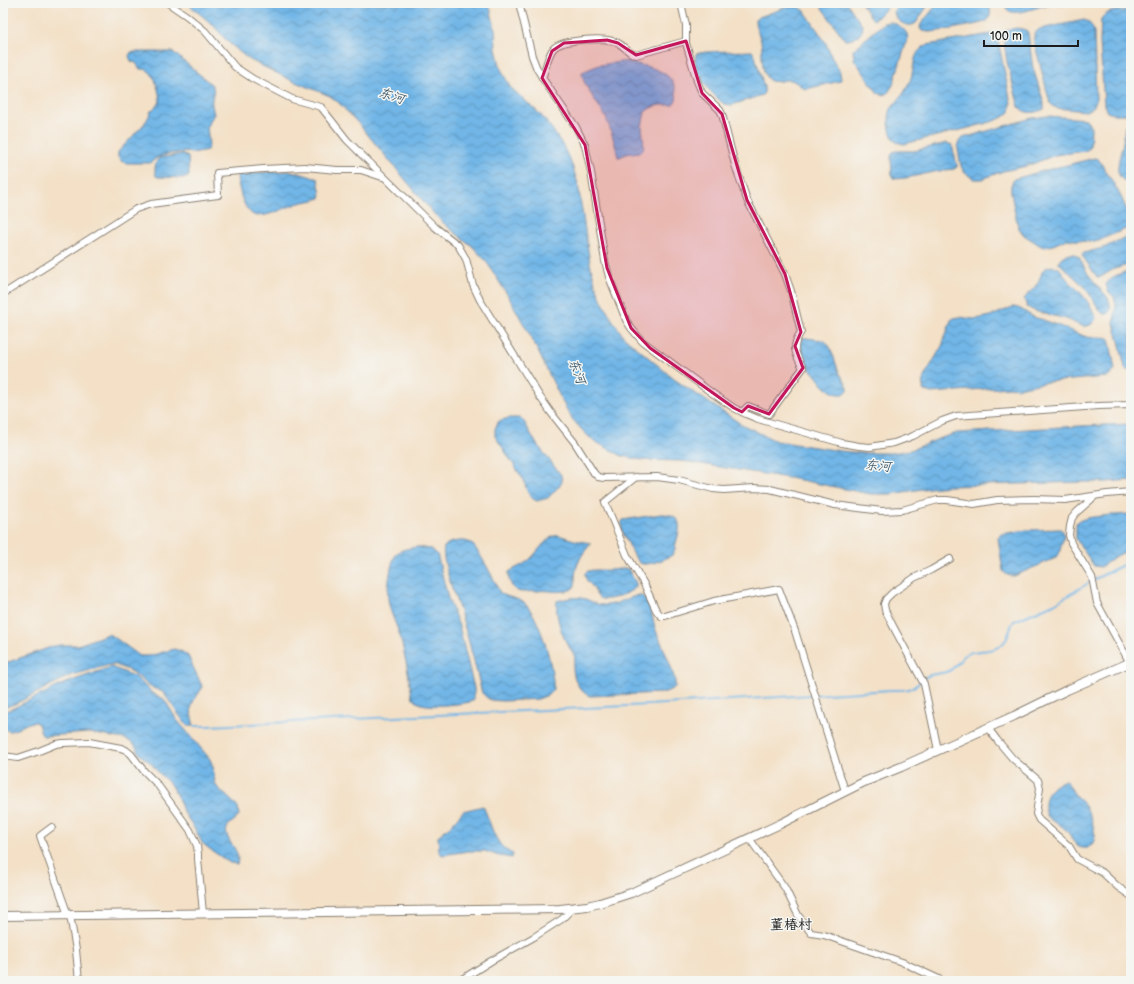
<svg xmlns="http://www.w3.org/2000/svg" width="1134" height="984" viewBox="0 0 1134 984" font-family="'Balsamiq Sans','LXGW WenKai TC',sans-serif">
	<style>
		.water { fill: url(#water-waves); stroke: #466982 }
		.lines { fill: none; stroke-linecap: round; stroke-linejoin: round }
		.stream { stroke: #71b6e7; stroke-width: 2 }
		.minor-casing { stroke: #887e71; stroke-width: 8 }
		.tertiary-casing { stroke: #887e71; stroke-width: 10 }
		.minor { stroke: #fff; stroke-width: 6 }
		.tertiary { stroke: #fff; stroke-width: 8 }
		.marked { fill: #c2185b; fill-opacity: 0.2; stroke: #c2185b; stroke-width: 3; stroke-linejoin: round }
		.labels { text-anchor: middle; stroke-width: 3; stroke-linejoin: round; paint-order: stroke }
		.water-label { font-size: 13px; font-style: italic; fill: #3e5a6d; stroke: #f6f6f2 }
		.quarter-label { font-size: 14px; fill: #1c1c1c; stroke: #f6f6f2 }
	</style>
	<defs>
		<pattern id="water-waves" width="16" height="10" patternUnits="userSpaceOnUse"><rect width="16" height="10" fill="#71b6e7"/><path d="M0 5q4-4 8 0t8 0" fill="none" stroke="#5c93ba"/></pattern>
	</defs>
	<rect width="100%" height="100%" fill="#f6f6f2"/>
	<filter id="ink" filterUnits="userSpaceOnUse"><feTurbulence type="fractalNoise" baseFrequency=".025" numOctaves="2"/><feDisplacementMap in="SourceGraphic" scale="8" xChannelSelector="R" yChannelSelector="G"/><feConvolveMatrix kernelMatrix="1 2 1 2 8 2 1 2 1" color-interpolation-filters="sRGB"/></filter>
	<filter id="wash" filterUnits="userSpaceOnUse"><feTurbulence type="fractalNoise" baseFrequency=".012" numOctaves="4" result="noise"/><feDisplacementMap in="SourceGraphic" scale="16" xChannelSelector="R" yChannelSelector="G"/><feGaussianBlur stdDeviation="0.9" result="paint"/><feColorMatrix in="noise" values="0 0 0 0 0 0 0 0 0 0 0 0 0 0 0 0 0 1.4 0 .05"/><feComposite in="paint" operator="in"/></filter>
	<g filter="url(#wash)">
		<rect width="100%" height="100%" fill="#f3e0c6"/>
		<!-- water -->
		<g class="water">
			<path d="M187 3H489L495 29 496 49 501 69 510 87 540 114 552 129 563 146 572 165 578 184 590 263 595 283 602 301 612 319 623 336 674 379 741 424 776 441 841 451 862 453H892L911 450 938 439 957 433 1080 426 1131 424V480L1107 482H1085L949 486 929 488 890 494H870L795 479 701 464 682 461 642 460 622 456 594 441 586 434 573 420 563 403 531 337 507 294 486 261 472 246 449 228 434 214 358 123 338 102 330 96 293 81 250 60 242 54 227 41 214 26Z"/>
			<path d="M822 3H847L863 27C863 34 852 41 845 40L822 8Z"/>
			<path d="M861 3H891L878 17 873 20Z"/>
			<path d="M900 3H931L926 8 916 23C907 30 893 19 894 10Z"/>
			<path d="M938 3H989C990 9 992 17 987 21 983 24 936 32 929 32 927 32 924 31 922 31L920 28 921 24Z"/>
			<path d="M1005 3H1071C1062 6 1057 2 1049 4 1041 6 1016 16 1009 11 1006 9 1005 6 1005 3Z"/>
			<path d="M787 7H798L804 10 826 43 831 56 840 72 841 79 840 81 806 89C800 87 797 81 790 80 784 79 775 84 769 80 760 73 763 51 761 41 759 34 755 28 755 20L759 17Z"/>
			<path d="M1131 10V114H1113L1107 112 1104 105 1100 42 1101 19C1108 9 1120 11 1131 10Z"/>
			<path d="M1084 20C1090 22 1092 26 1094 32L1096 100 1093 108 1086 111 1056 108 1053 106 1050 103 1034 41C1033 35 1035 32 1040 29Z"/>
			<path d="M890 22C898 24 906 29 908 37L893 85 887 94 882 95 877 92 854 59 853 50 884 23Z"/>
			<path d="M1017 28 1026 30 1028 33 1033 68 1044 103V109C1036 113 1025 115 1019 107L1007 62 1003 36 1004 32 1007 30Z"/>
			<path d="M991 34 995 35 998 40 1011 103 1010 112C1000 121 986 123 973 127 950 133 927 138 904 144L896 142C889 134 887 119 891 109 898 100 905 93 909 83 916 69 910 53 927 45Z"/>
			<path d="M752 51 755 56 764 87V93L762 95 732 105 724 104C711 93 691 74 696 54 706 50 739 52 752 51Z"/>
			<path d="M131 52H173L212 85C215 92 213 92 212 99 211 104 213 109 214 114L207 126 209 146 207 150 193 153 183 152 168 154 158 157 150 163H126L121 161 118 157V152L144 124 148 118 151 111 160 102C160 94 155 73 147 70 145 69 142 69 140 69L136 63 131 61 129 56Z"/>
			<path d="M627 61C646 68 671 67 676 91 677 97 677 101 672 105 660 105 655 104 645 112L642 127 644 145 643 150 639 152 626 154 620 157H618C615 143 611 131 606 118 600 106 581 84 582 72L599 65Z"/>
			<path d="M1048 116 1086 119 1091 128 1090 148 1085 151 1055 155 1027 166 1003 171 982 179H974L964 172 961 166 958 150V144L960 140 963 138 1032 118Z"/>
			<path d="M1131 122V183C1109 179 1121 157 1123 142 1124 137 1124 132 1125 126L1128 123Z"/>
			<path d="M947 143 952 145 957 165V167L954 169C946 170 937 171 929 173 917 175 905 180 893 178L892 176 891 156 893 152 896 151H914Z"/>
			<path d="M182 154 188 157 189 176 186 178 158 177 156 176C154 170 155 162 159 158Z"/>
			<path d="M1095 158 1099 160C1108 175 1134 211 1128 228L1102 239 1090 242 1067 239 1053 245 1045 247 1041 246 1024 235 1018 227 1011 193V185L1014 179 1054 168Z"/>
			<path d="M292 171 299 173 318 179 321 195 320 198C314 201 306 201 299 203 289 206 261 221 252 214 242 207 239 188 237 177L238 175 245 173Z"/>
			<path d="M1131 235V264L1114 269 1099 278 1097 277 1083 257 1082 255 1084 253 1106 247 1127 236Z"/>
			<path d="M1074 254 1079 257 1088 274 1108 298C1110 303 1112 309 1108 314H1104L1101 312 1085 287 1059 263V261C1061 255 1068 254 1074 254Z"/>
			<path d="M1054 266C1062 268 1063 274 1067 279 1081 293 1089 300 1096 318 1094 322 1092 325 1087 326 1081 327 1075 323 1069 320 1055 315 1040 315 1027 307L1024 299C1028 294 1034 289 1037 284 1043 274 1040 267 1054 266Z"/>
			<path d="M1131 270V371L1126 370 1125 368 1120 345 1114 323 1116 304 1114 297 1108 291 1106 284C1110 276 1123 273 1131 270Z"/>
			<path d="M1012 307C1021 307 1027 314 1034 317 1038 319 1043 319 1046 321 1060 325 1073 333 1087 337 1094 339 1102 336 1109 338L1115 369 1111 375 1107 377 1047 382 1018 388 1009 387 931 393 923 390 924 377 942 346 951 320C957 315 964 318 972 319 985 319 1000 313 1012 307Z"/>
			<path d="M803 338H806L823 340 826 342 830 347 839 372 848 387V390C844 395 841 395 835 393 823 388 821 381 813 372 810 369 806 366 804 363 798 356 796 344 803 338Z"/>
			<path d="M510 418H520L523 420 536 443 561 475 562 482 561 484 548 498 537 501 533 499 528 493 523 479 495 436V429L498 422 501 420Z"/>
			<path d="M661 514C683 514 681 527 676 543 675 547 675 552 672 555 667 559 645 567 640 563 635 559 632 551 629 545 625 537 618 528 623 520Z"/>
			<path d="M1131 514V549L1114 557 1101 567 1094 566 1076 539V523C1085 515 1118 515 1131 514Z"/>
			<path d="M1060 529 1063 531 1064 536 1058 557 1014 576C1009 576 1006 575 1003 571L998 538 1001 534 1028 530Z"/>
			<path d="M558 535 574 540 590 543V545C582 553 575 566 575 578 575 581 576 585 574 587 572 592 556 592 551 591 547 591 542 590 538 591 528 591 516 596 511 584 509 581 508 577 509 572 514 568 520 567 525 563 537 556 544 537 558 535Z"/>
			<path d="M465 541C468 542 469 542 471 543 477 548 490 572 494 580 496 583 497 588 499 591 504 598 517 597 524 603 539 614 555 670 553 689L548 695 538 699 503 701 491 700 486 697 482 693C476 669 470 645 463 621 459 606 440 560 444 547 449 541 457 541 465 541Z"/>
			<path d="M417 547 431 549 437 554 448 598 459 626 474 688V699L470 702C460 704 428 708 419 703 415 701 414 699 412 696 409 676 405 655 400 636 396 623 389 611 388 598 387 589 391 558 397 553 402 549 411 548 417 547Z"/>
			<path d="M624 568 628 569 636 583V587C630 593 605 604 598 597 595 594 595 589 592 586 588 582 585 580 585 573 591 568 602 571 611 570 615 570 619 569 624 568Z"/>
			<path d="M639 595C642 596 645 598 647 601 651 608 653 619 655 628 660 641 677 675 675 687L670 690 663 693 590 696C579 692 573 678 573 667 573 663 575 661 575 658 574 652 570 649 567 644 561 631 555 616 557 601 567 598 579 596 588 600 593 602 597 605 603 605 615 606 627 598 639 595Z"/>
			<path d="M108 634 114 637 140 656H149L174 649 181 651 188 656 202 686C201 692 197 695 194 700 189 709 192 717 194 726H189L184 722 163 692 150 687 133 672 113 664 72 675 63 679 17 703 3 708V664L54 646 60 645H78Z"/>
			<path d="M111 667 136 677 152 693 164 699 177 720 210 759 213 767 215 783 217 787 238 807 239 816C236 820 229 823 227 828 223 841 242 849 237 864L230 863 211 850 202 843 196 831 183 811 178 798 170 784 158 772 151 763 140 755 136 747 131 742 125 739 89 733 44 736 42 735 38 724 35 722C24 722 19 731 8 731L3 727V713L63 684Z"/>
			<path d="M1065 780C1070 784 1071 790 1075 795 1077 798 1080 799 1082 802 1089 810 1097 831 1094 841 1093 844 1090 846 1088 848 1073 850 1074 838 1066 830 1062 825 1055 823 1050 819 1042 812 1044 795 1052 788 1055 785 1060 782 1065 780Z"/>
			<path d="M483 806C491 822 494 847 513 854L512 858 499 856 485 851H468L442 855 439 851 438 836 450 826 463 811Z"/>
		</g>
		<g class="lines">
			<!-- stream -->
			<path class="stream" d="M194 726H208L648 705 891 690C902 690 910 691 918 684 921 681 924 677 928 676 936 672 945 675 952 669 958 664 961 657 968 653 982 649 998 654 1007 638 1010 632 1010 626 1014 621L1054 604 1097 578 1131 561"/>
		</g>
	</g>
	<g filter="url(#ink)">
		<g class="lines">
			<!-- minor casing -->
			<g class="minor-casing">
				<g id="minor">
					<path d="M168 3 187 16 205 31 235 67 253 79 292 99 321 107 347 140 361 154 435 227 458 245 466 259 473 285 480 300 540 397 552 414 575 443 594 473 598 477 604 478 657 477 679 480 713 489 724 490 754 488 770 489 835 505 882 511 902 510 938 500H947L974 504 997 500 1034 499 1065 500 1107 494 1131 492"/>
					<path d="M519 3 532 56 537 69 545 82 576 127 585 145 591 172 605 261 609 277 626 320 631 328 642 341 712 393 734 408 746 414 758 419 842 443 859 446 870 447 894 443 913 436 942 421 956 416 1099 406 1131 405"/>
					<path d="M681 3 686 25V43L697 81 702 93 720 110 722 114 735 165 747 200 785 274 791 291 801 332C791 346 795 354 803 368L769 414 748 406 742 412"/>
					<path d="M542 78C546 69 547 57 553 49 561 39 604 37 616 42 624 45 627 53 636 55L686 41"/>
					<path d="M3 294 136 209 151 204 218 195 217 173 263 169 305 167 337 170H361L382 177"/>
					<path d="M636 477 605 502 627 555 644 584 656 610 661 616H665L714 601 779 589 795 631 845 791"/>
					<path d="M1094 497 1077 512 1072 518 1070 526 1069 535 1071 543 1092 577 1097 603 1130 663"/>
					<path d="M988 728 997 740 1013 759 1038 780 1040 788 1036 814 1039 820 1069 846 1077 859 1103 873 1118 887 1131 896"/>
					<path d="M938 750 924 684 894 628 885 610 884 604 886 599 892 593 914 578 931 570 950 559"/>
					<path d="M3 756 18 758 39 751 56 744 63 743 89 742 121 748 126 750 131 754 144 771 157 784 190 830 197 846 198 854V859L203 913"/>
					<path d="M52 827 40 836 68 915"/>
					<path d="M749 838 785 888 798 915 811 933 824 935 902 962 943 981"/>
					<path d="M70 915 76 950 79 981"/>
					<path d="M459 981 491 961 534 937 562 919 573 908"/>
				</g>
			</g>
			<!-- tertiary casing -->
			<g class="tertiary-casing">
				<path id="tertiary" d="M3 916 560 909 587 906 600 903 631 893 780 824 864 782 901 767 1014 716 1067 690 1131 662"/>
			</g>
			<!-- minor -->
			<use href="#minor" class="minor"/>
			<!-- tertiary -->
			<use href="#tertiary" class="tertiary"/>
		</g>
	</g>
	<!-- marked area -->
	<path class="marked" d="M607 40 618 43 636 55 686 41 702 93 722 114 747 200 785 274 801 332 795 346 803 368 769 414 748 406 742 412 734 408 650 348 631 328 607 268 585 145 542 78 552 51 564 43Z"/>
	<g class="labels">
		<!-- water labels -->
		<g class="water-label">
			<text transform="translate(392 95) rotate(18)" y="5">东河</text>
			<text transform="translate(578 371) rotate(70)" y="5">东河</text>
			<text transform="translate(878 465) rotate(5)" y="5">东河</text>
		</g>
		<!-- quarter labels -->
		<g class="quarter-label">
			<text x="791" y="929">董椿村</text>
		</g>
	</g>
	<!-- margin -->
	<rect width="1134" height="984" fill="none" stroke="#f6f6f2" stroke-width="16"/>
	<!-- scale -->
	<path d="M984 40v6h94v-6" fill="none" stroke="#1c1c1c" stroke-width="2"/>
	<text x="990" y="40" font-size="12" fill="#1c1c1c" stroke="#f6f6f2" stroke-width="3" paint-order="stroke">100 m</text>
</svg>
